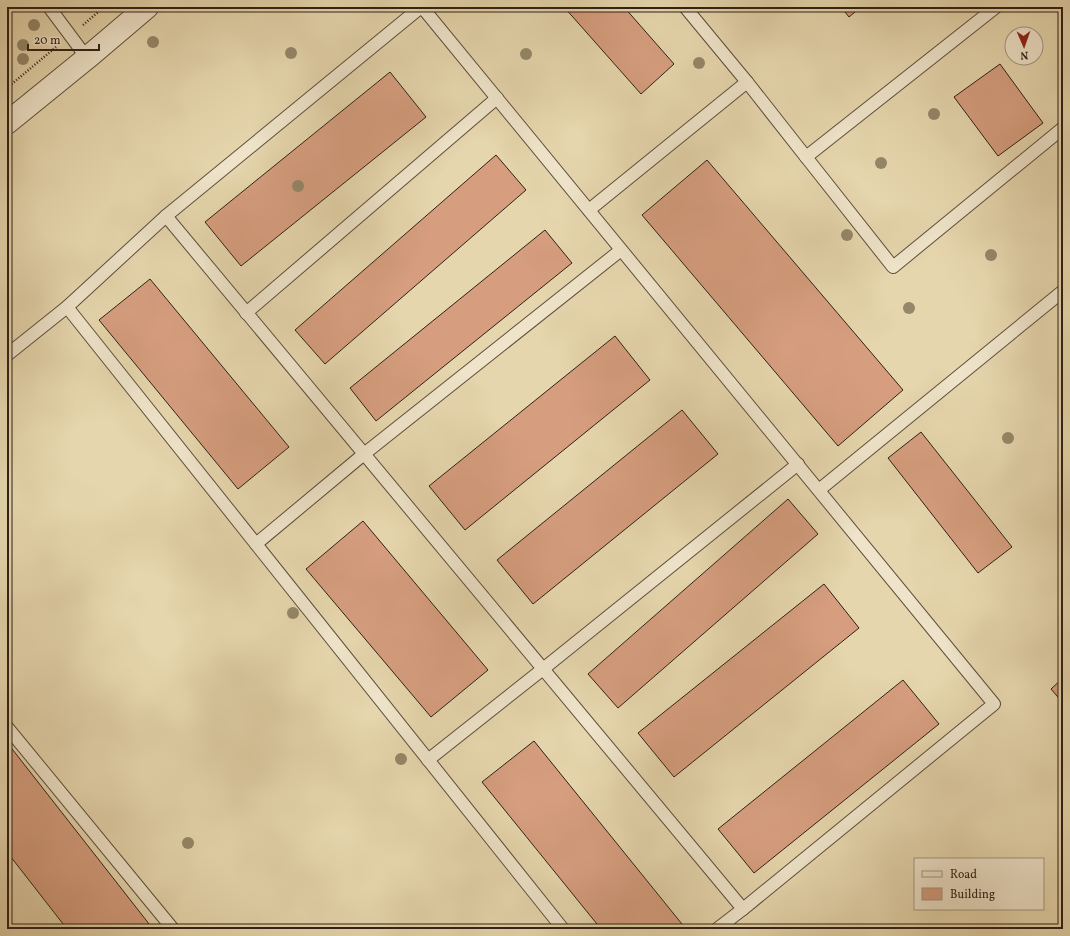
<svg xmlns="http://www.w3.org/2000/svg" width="1070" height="936" viewBox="0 0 1070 936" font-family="Vollkorn,serif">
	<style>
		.building { fill: #d69e7f; stroke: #2f2016 }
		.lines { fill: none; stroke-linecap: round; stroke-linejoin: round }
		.service-casing { stroke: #5d4e3c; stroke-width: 14 }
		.minor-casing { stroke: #5d4e3c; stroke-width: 24 }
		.path { stroke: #2f2016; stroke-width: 2.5; stroke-dasharray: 1 2; stroke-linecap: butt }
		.service { stroke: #efe4ca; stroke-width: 12 }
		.minor { stroke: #efe4ca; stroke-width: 22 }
		.tree { fill: #958769 }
	</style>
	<rect width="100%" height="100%" fill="#e6d6ad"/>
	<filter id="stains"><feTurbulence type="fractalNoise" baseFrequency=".005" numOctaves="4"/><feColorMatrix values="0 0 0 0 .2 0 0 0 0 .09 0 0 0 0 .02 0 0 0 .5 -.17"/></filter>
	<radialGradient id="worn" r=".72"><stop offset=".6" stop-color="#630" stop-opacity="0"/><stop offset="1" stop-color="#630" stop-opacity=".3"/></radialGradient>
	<!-- building -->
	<g class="building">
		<path d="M564 7H624L674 64 641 94Z"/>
		<path d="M841 7H861L849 17Z"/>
		<path d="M1000 64 1043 123 998 156 954 97Z"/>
		<path d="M390 72 426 117 241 266 205 222Z"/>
		<path d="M496 155 526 190 325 364 295 330Z"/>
		<path d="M707 160 903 390 838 446 642 215Z"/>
		<path d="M545 230 572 263 376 421 350 388Z"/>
		<path d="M150 279 289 447 238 489 99 320Z"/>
		<path d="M615 336 650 380 465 530 429 486Z"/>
		<path d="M682 410 718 454 533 604 497 560Z"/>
		<path d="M921 432 1012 547 978 573 888 458Z"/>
		<path d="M788 499 818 534 618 708 588 674Z"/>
		<path d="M363 521 488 670 431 717 306 569Z"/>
		<path d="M824 584 859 628 674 777 638 733Z"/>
		<path d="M1063 678V703L1051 689Z"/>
		<path d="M903 680 939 724 754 873 718 829Z"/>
		<path d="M534 741 686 929H601L482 782Z"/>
		<path d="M9 745 153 929H67L7 852V747Z"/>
	</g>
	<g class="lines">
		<!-- service casing -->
		<g class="service-casing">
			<g id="service">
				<path d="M49 7 87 58"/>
				<path d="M422 7 994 704 743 909"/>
				<path d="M685 7 747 82"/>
				<path d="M806 157 893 267 1063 128"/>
				<path d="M589 210 747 82 806 157 996 7"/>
				<path d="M166 216 421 7"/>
				<path d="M67 307 563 929"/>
				<path d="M246 313 497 98"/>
				<path d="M7 355 67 307 166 216 743 909 717 929"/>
				<path d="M819 490 1063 291"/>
				<path d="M256 544 364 454 621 250"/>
				<path d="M7 727 173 929"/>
				<path d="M428 760 543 669 798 464"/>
			</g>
		</g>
		<!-- minor casing -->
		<g class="minor-casing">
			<path id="minor" d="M7 123 87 58 147 7"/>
		</g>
		<!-- path -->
		<g class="path">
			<path d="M83 25 104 7"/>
			<path d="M7 88 56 47"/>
		</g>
		<!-- service -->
		<use href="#service" class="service"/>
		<!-- minor -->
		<use href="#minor" class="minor"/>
	</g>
	<!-- trees -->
	<g class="tree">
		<circle cx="34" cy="25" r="6"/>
		<circle cx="153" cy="42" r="6"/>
		<circle cx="23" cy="45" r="6"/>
		<circle cx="291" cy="53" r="6"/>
		<circle cx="526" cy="54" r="6"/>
		<circle cx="23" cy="59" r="6"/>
		<circle cx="699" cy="63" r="6"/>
		<circle cx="934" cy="114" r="6"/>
		<circle cx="881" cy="163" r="6"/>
		<circle cx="298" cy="186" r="6"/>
		<circle cx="847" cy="235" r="6"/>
		<circle cx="991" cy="255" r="6"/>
		<circle cx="909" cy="308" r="6"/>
		<circle cx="1008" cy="438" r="6"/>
		<circle cx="293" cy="613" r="6"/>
		<circle cx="401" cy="759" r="6"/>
		<circle cx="188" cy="843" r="6"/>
	</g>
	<!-- margin -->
	<rect width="1070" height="936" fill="none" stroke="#e6d6ad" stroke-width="24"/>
	<rect x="8" y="8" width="1054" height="920" fill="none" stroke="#2f2016" stroke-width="2"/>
	<rect x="12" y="12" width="1046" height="912" fill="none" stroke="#2f2016"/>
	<!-- legend -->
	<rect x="914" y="858" width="130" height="52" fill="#efe4ca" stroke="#a29682"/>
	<rect x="922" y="871" width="20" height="6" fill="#efe4ca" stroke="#a29682"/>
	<text x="950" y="878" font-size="12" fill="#2f2016">Road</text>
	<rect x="922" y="888" width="20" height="12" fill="#d69e7f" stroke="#a29682"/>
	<text x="950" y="898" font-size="12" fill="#2f2016">Building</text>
	<!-- north arrow -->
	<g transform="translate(1024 46) rotate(178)"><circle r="19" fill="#efe4ca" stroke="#a29682"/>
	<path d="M0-3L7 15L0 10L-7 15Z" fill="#8f2418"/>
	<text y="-6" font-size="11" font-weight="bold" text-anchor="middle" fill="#2f2016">N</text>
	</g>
	<!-- scale -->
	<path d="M28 44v6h71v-6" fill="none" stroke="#2f2016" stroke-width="2"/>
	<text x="34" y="44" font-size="12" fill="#2f2016" stroke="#efe4ca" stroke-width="3" paint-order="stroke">20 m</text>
	<rect width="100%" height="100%" filter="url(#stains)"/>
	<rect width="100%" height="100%" fill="url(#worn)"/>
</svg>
